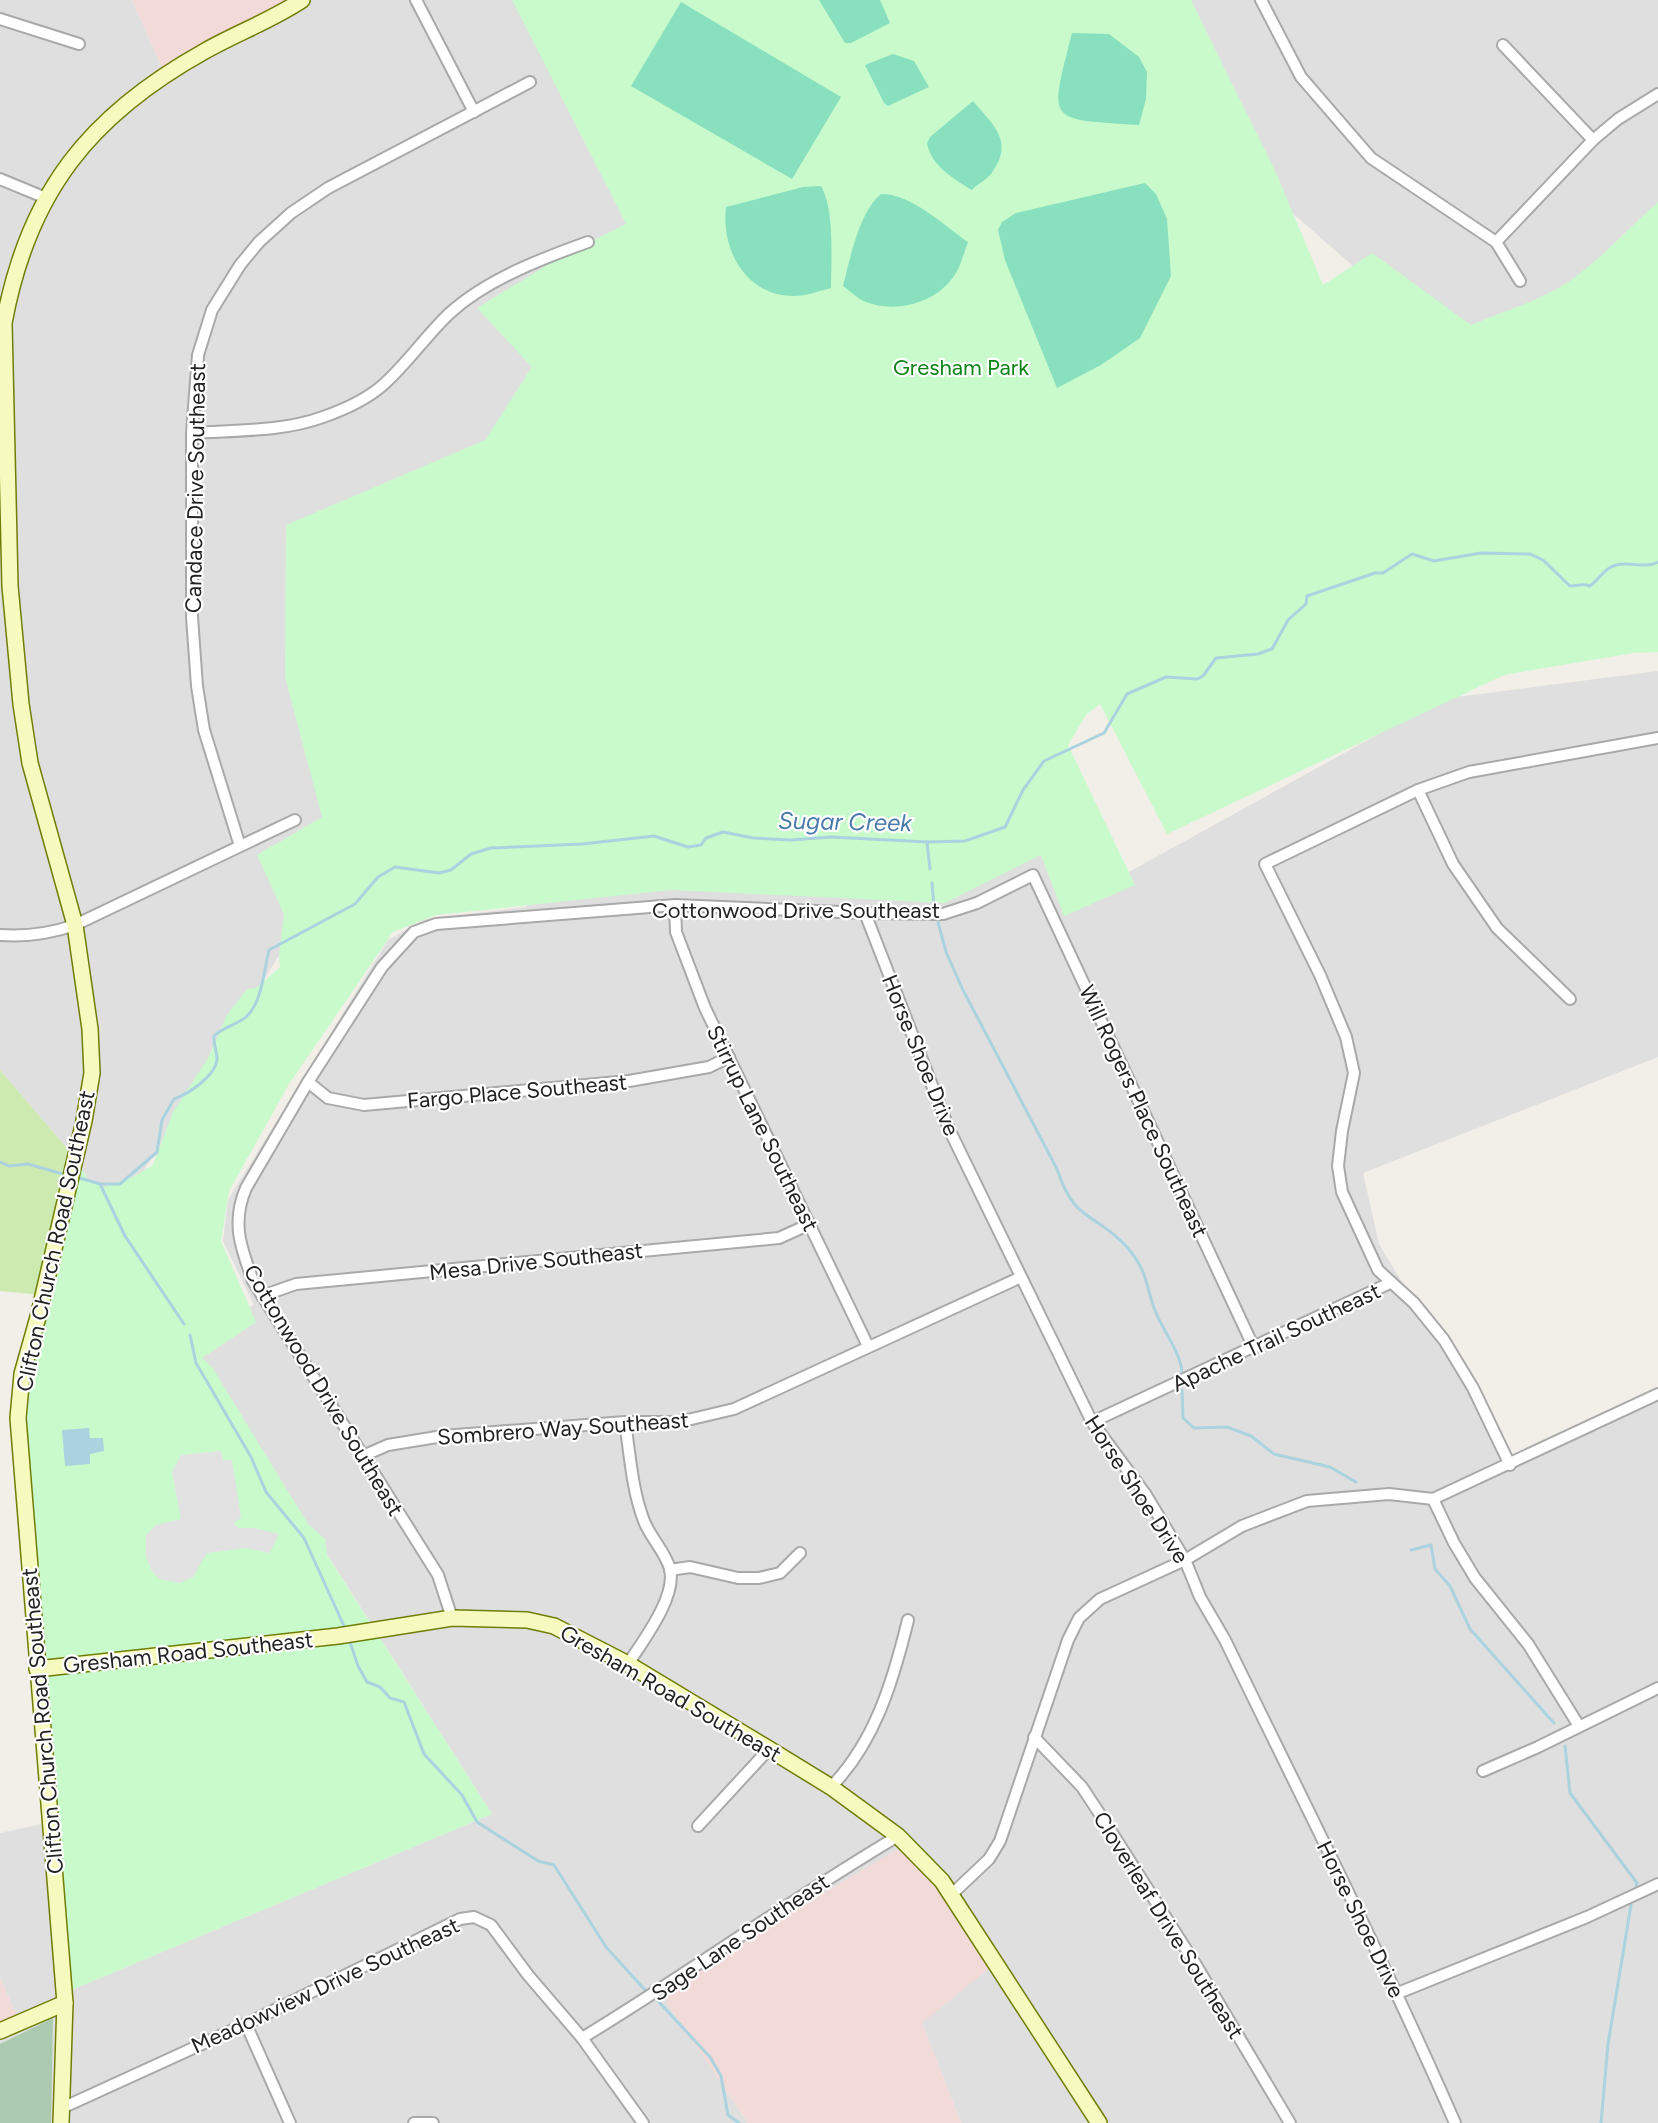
<svg xmlns="http://www.w3.org/2000/svg" width="1658" height="2123" viewBox="0 0 1658 2123" font-family="Figtree,sans-serif">
	<style>
		.residential { fill: #e0dfdf }
		.commercial { fill: #f2dad9 }
		.grass { fill: #cdebb0 }
		.cemetery { fill: #aacbaf }
		.park { fill: #c8facc }
		.pitch { fill: #88e0be }
		.parking { fill: #e2e2e2 }
		.water { fill: #aad3df }
		.lines { fill: none; stroke-linecap: round; stroke-linejoin: round }
		.stream { stroke: #aad3df; stroke-width: 3 }
		.street-casing { stroke: #a9a9a9; stroke-width: 14 }
		.secondary-casing { stroke: #707d05; stroke-width: 18 }
		.street { stroke: #fff; stroke-width: 10 }
		.secondary { stroke: #f7fabf; stroke-width: 15 }
		.labels { text-anchor: middle; stroke-width: 4.5; stroke-linejoin: round; paint-order: stroke }
		.park-label { font-size: 22px; fill: #0c8416; stroke: #fff }
		.street-label { font-size: 22px; fill: #222; stroke: #fff }
		.water-label { font-size: 24px; font-style: italic; fill: #4a7aab; stroke: #fff }
	</style>
	<rect width="100%" height="100%" fill="#f2efe9"/>
	<!-- residential -->
	<g class="residential">
		<path d="M0 0H132L165 74 311 0H524L669 294 351 841 114 1218 71 1153 0 1070Z"/>
		<path d="M1185 0H1658V224L1478 375 1282 204Z"/>
		<path d="M1658 671V1057L1363 1173 1379 1244 1511 1463 1658 1396V2123H961L922 2023 660 1991 748 2123H0V2033L20 2023 0 1978V1833L46 1823 62 1994 492 1814 191 1340 254 1305 223 1241 228 1200 388 940 425 919 527 907 491 836 924 822 1127 873 1442 699Z"/>
	</g>
	<!-- commercial -->
	<g class="commercial">
		<path d="M132 0H311L165 74Z"/>
		<path d="M898 1849 940 1885 997 1962 922 2023 961 2123H748L659 1991Z"/>
		<path d="M0 1978 20 2023 0 2033Z"/>
	</g>
	<!-- grass -->
	<path class="grass" d="M0 1070 71 1153 41 1295 0 1291Z"/>
	<!-- cemetery -->
	<path class="cemetery" d="M53 2018 51 2123H0V2044Z"/>
	<!-- park -->
	<path class="park" d="M512 0H1191L1277 175 1323 285 1372 253 1471 325C1505 310 1542 301 1572 279 1604 257 1629 227 1658 202V652L1633 653 1504 675 1167 834 1100 704 1086 715 1068 745 1135 885 1064 916 1041 855 945 903 671 890 436 915 393 932 289 1084 229 1191 221 1241 256 1322 202 1358 212 1367 308 1524 325 1539 327 1555 492 1814 62 1994 17 1399 71 1153 89 1180 104 1187 133 1177 153 1165 173 1112 208 1058 227 1015 247 989 256 988 280 967 279 955 284 914 257 855 322 817 285 677 286 525 485 440 532 367 477 308 562 256 626 224Z"/>
	<!-- pitch -->
	<g class="pitch">
		<path d="M819 0H880L890 23 851 43H845Z"/>
		<path d="M681 2 841 97 792 179 631 86Z"/>
		<path d="M1072 33 1109 34 1139 57 1147 72 1146 99 1139 125C1046 119 1049 124 1072 33Z"/>
		<path d="M893 54 914 61 929 87 888 106 884 103 865 65Z"/>
		<path d="M973 101C990 122 1015 140 993 171 988 180 978 183 972 190 954 179 931 166 927 143L930 137Z"/>
		<path d="M1145 183 1156 194 1167 219 1171 276 1140 338 1101 365 1057 388 1005 260 998 230 1002 222 1016 213Z"/>
		<path d="M821 186C835 210 831 260 831 288 819 291 806 296 794 296 745 296 721 249 726 207L803 187Z"/>
		<path d="M881 194C912 194 943 225 968 242 963 255 960 270 951 280 932 304 894 313 866 302 858 299 850 291 843 286 850 259 859 212 881 194Z"/>
	</g>
	<!-- parking -->
	<path class="parking" d="M221 1451 223 1460H232L241 1518 234 1523 238 1528H254L279 1534 270 1553 246 1548 207 1553 193 1577 180 1583 159 1579 152 1571 146 1557V1535L156 1525 181 1519 172 1472 181 1455Z"/>
	<!-- water -->
	<path class="water" d="M89 1428 90 1438H103L104 1451 90 1454V1464L65 1466 62 1430Z"/>
	<g class="lines">
		<!-- stream -->
		<g class="stream">
			<path d="M927 842 930 869"/>
			<path d="M932 883 934 906"/>
			<path d="M938 922 946 952 963 990 1057 1169C1075 1224 1094 1211 1126 1246 1149 1272 1145 1286 1156 1313 1164 1332 1180 1352 1182 1372"/>
			<path d="M0 1162 9 1166 28 1164 63 1174"/>
			<path d="M80 1178 100 1184H120L157 1152 162 1120 174 1099C188 1094 216 1076 217 1059 217 1051 213 1044 214 1036 223 1027 237 1025 246 1017 262 1003 264 970 269 950L355 904 378 877 395 867 439 873 451 870 471 854 491 848 582 844 654 836 688 847 701 845 706 838 723 832 753 838 791 840 831 837 927 842 965 841 1005 827 1023 790 1044 761 1104 733 1127 694 1166 677 1197 679 1203 676 1216 658 1258 654 1272 649 1288 620 1306 604 1307 596 1375 573H1383L1412 554 1434 561 1481 553 1530 554 1543 560 1570 586C1578 586 1583 583 1590 586 1600 579 1603 569 1616 565 1630 561 1644 569 1658 562"/>
			<path d="M100 1184 125 1236 184 1324"/>
			<path d="M190 1335 196 1363 251 1457 266 1492 304 1538 344 1626"/>
			<path d="M1182 1390 1183 1418 1194 1428 1227 1427 1251 1436 1274 1454 1330 1467 1356 1482"/>
			<path d="M1411 1550 1431 1545 1435 1569 1450 1586 1470 1629 1554 1723"/>
			<path d="M350 1642 358 1666 367 1682 380 1687 390 1698 404 1702 424 1754 462 1795 477 1822 538 1861 554 1865 606 1947 645 1990"/>
			<path d="M1565 1746 1570 1793 1637 1883 1636 1886"/>
			<path d="M658 2001 710 2057 721 2076 728 2115 739 2123"/>
			<path d="M1601 2123 1608 2044 1631 1905"/>
		</g>
		<!-- street casing -->
		<g class="street-casing">
			<g id="street">
				<path d="M416 0 474 112"/>
				<path d="M1261 0 1301 77 1371 158 1496 242 1520 281"/>
				<path d="M0 19 79 44"/>
				<path d="M1503 45 1593 140"/>
				<path d="M0 179 46 198"/>
				<path d="M1496 242 1593 140 1618 119 1658 94"/>
				<path d="M192 433C235 430 282 432 323 417 343 410 367 399 383 385 408 363 427 334 451 312 488 279 543 258 588 242"/>
				<path d="M1418 790 1453 864 1497 928 1570 999"/>
				<path d="M240 846 204 730 197 686 192 617V433L198 355 212 310 240 265 259 242 291 213 328 188 530 82"/>
				<path d="M675 905 676 932 705 1008 868 1346"/>
				<path d="M865 913 949 1129 1092 1422 1146 1495 1185 1560 1200 1597 1225 1640C1303 1801 1384 1960 1455 2123"/>
				<path d="M0 935C27 937 49 934 75 925L295 820"/>
				<path d="M308 1082 328 1098 364 1105 629 1081 709 1067 729 1057"/>
				<path d="M262 1296 296 1284 779 1238 810 1224"/>
				<path d="M625 1422C630 1455 632 1490 644 1521 650 1537 666 1553 670 1569 677 1597 642 1642 628 1664"/>
				<path d="M1092 1422 1390 1283"/>
				<path d="M365 1455 388 1445 443 1436 625 1422H679L734 1409 1021 1277"/>
				<path d="M1510 1465 1473 1388 1444 1340 1414 1303 1378 1270 1342 1192 1338 1166 1342 1131 1354 1073 1346 1037 1320 975 1265 864 1418 790 1469 772 1658 738"/>
				<path d="M1433 1499 1454 1543 1475 1578 1528 1644 1579 1726"/>
				<path d="M670 1570 690 1567 738 1578H759L780 1573 800 1553"/>
				<path d="M452 1618 438 1575 253 1281C241 1248 231 1223 246 1188L308 1082 382 967 414 932 436 924 675 905 865 913 943 914 977 903 1033 875 1254 1348"/>
				<path d="M1034 1737 1082 1787 1107 1825 1196 1965 1290 2123"/>
				<path d="M1483 1771 1538 1747 1658 1688"/>
				<path d="M831 1787C875 1742 893 1681 908 1620"/>
				<path d="M698 1826 769 1749"/>
				<path d="M951 1895 989 1859 1000 1841 1068 1640 1079 1618 1100 1599 1185 1560 1242 1526 1307 1501 1389 1494 1433 1499 1658 1394"/>
				<path d="M1398 1993 1587 1917 1658 1884"/>
				<path d="M246 2024 290 2123"/>
				<path d="M582 2038C689 1973 790 1900 898 1836"/>
				<path d="M62 2108 246 2024 460 1919 474 1917 491 1925 528 1975 582 2038 643 2123"/>
				<path d="M414 2123H433"/>
			</g>
		</g>
		<!-- secondary casing -->
		<g class="secondary-casing">
			<g id="secondary">
				<path d="M37 1669 338 1636 452 1618 527 1620 554 1626 628 1664 769 1749 831 1787 898 1836 942 1881 1099 2123"/>
				<path d="M0 2031 65 2003"/>
				<path d="M61 2123 65 2003 18 1418 22 1374 38 1317 84 1121 92 1073 90 1029 75 925 30 763 21 704 10 586 4 323C28 192 90 115 205 51 237 33 272 20 302 0"/>
			</g>
		</g>
		<!-- street -->
		<use href="#street" class="street"/>
		<!-- secondary -->
		<use href="#secondary" class="secondary"/>
	</g>
	<g class="labels">
		<!-- park labels -->
		<g class="park-label">
			<text x="961" y="375">Gresham Park</text>
		</g>
		<!-- street labels -->
		<g class="street-label">
			<text transform="translate(195 488) rotate(-89)" y="8">Candace Drive Southeast</text>
			<text x="796" y="918">Cottonwood Drive Southeast</text>
			<text transform="translate(921 1055) rotate(68)" y="8">Horse Shoe Drive</text>
			<text transform="translate(517 1091) rotate(-5)" y="8">Fargo Place Southeast</text>
			<text transform="translate(1144 1111) rotate(65)" y="8">Will Rogers Place Southeast</text>
			<text transform="translate(763 1128) rotate(64)" y="8">Stirrup Lane Southeast</text>
			<text transform="translate(55 1241) rotate(-78)" y="8">Clifton Church Road Southeast</text>
			<text transform="translate(536 1261) rotate(-6)" y="8">Mesa Drive Southeast</text>
			<text transform="translate(1276 1337) rotate(-25)" y="8">Apache Trail Southeast</text>
			<text transform="translate(324 1390) rotate(59)" y="8">Cottonwood Drive Southeast</text>
			<text transform="translate(563 1428) rotate(-4)" y="8">Sombrero Way Southeast</text>
			<text transform="translate(1137 1489) rotate(57)" y="8">Horse Shoe Drive</text>
			<text transform="translate(188 1652) rotate(-6)" y="8">Gresham Road Southeast</text>
			<text transform="translate(671 1693) rotate(30)" y="8">Gresham Road Southeast</text>
			<text transform="translate(42 1721) rotate(-95)" y="8">Clifton Church Road Southeast</text>
			<text transform="translate(1361 1919) rotate(64)" y="8">Horse Shoe Drive</text>
			<text transform="translate(1169 1925) rotate(58)" y="8">Cloverleaf Drive Southeast</text>
			<text transform="translate(740 1937) rotate(-34)" y="8">Sage Lane Southeast</text>
			<text transform="translate(325 1985) rotate(-25)" y="8">Meadowview Drive Southeast</text>
		</g>
		<!-- water labels -->
		<g class="water-label">
			<text transform="translate(845 822) rotate(1)" y="8">Sugar Creek</text>
		</g>
	</g>
</svg>
